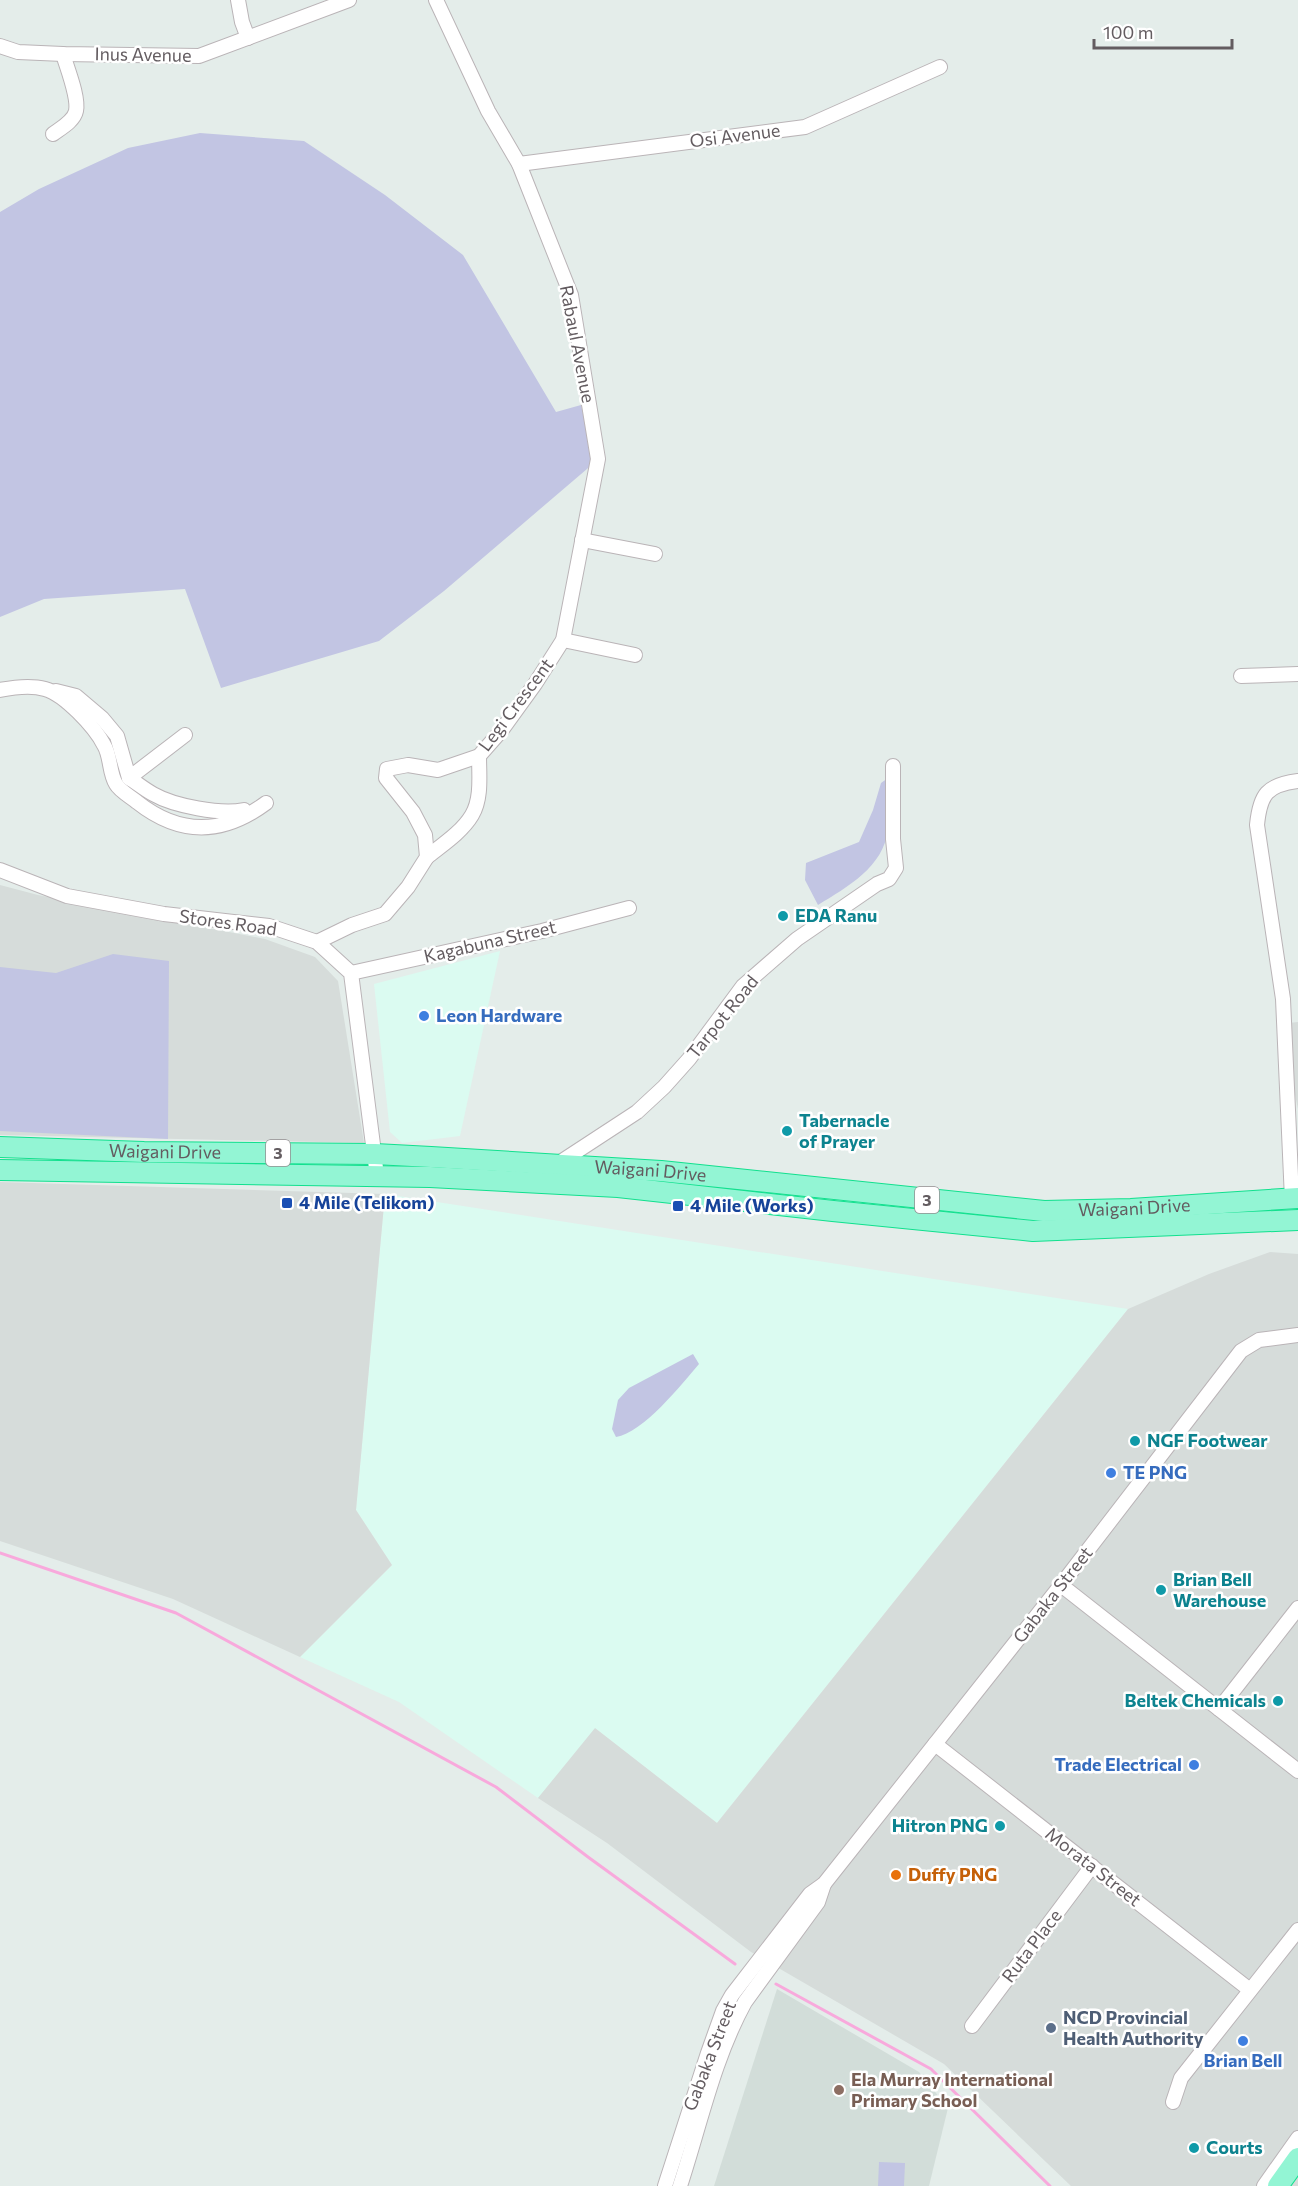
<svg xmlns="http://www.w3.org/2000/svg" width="1298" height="2186" viewBox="0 0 1298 2186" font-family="Commissioner,sans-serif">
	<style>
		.commercial { fill: #dbfbf1 }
		.industrial { fill: #d6dcda }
		.education { fill: #d2ddd9 }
		.green { fill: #c2c5e3 }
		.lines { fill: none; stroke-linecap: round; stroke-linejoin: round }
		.stream { stroke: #f8a9dc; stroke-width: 3 }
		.minor-casing { stroke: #bab4b7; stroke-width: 16 }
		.highway-casing { stroke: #11e08e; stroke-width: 22 }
		.minor { stroke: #fff; stroke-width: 14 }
		.highway { stroke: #93f5d4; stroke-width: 20 }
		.culture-dot { fill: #0f9aa8; stroke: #fff; stroke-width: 2 }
		.shop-dot { fill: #3f7fe0; stroke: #fff; stroke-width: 2 }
		.transit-dot { fill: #1a4fb4; stroke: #fff; stroke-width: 2 }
		.food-dot { fill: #e8710a; stroke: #fff; stroke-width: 2 }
		.service-dot { fill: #5c6f8a; stroke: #fff; stroke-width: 2 }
		.education-dot { fill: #8d6e63; stroke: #fff; stroke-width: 2 }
		.labels { text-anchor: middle; stroke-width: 5; stroke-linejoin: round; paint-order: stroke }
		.shield { fill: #fff; stroke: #928d90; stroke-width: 1.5 }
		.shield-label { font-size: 16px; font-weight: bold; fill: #635c60 }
		.street-label { font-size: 18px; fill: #635c60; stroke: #fff }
		.culture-label { font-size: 18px; font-weight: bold; fill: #0d838f; stroke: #fff; text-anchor: start }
		.shop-label { font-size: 18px; font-weight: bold; fill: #366cbe; stroke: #fff; text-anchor: start }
		.transit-label { font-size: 18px; font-weight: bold; fill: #164399; stroke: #fff; text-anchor: start }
		.food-label { font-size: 18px; font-weight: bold; fill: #c56008; stroke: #fff; text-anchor: start }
		.service-label { font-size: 18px; font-weight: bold; fill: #4e5e75; stroke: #fff; text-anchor: start }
		.education-label { font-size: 18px; font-weight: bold; fill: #785e54; stroke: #fff; text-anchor: start }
	</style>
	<rect width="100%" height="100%" fill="#e4edea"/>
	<!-- commercial -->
	<g class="commercial">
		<path d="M500 951 460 1136 402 1143 390 1132 374 984Z"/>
		<path d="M385 1194 1128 1309 717 1823 596 1729 538 1798 399 1702 300 1657 392 1565 356 1510Z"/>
	</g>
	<!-- industrial -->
	<g class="industrial">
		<path d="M0 885 38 895 265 939 315 957 338 981 364 1143 0 1135Z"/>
		<path d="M1298 1022V1109L1280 1024Z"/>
		<path d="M0 1182 385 1194 356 1510 392 1565 300 1657 173 1599 0 1541Z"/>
		<path d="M1270 1252 1298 1254V2186H1071L944 2064 751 1952 607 1843 538 1798 595 1728 717 1823 1128 1309 1209 1274Z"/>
	</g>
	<!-- education -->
	<path class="education" d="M777 1989 919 2072 948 2108 929 2186H714Z"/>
	<!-- green -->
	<g class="green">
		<path d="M200 133 304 141 385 195 463 255 556 412 581 405 594 463 444 591 379 641 221 688 185 589 44 599 0 617V212L39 189 128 148Z"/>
		<path d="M888 778C888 795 890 813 888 829 884 867 847 887 818 905L805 880 806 863 859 842 873 810 881 783Z"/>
		<path d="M113 954 169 961 168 1139 0 1131V967L56 973Z"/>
		<path d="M693 1354 699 1364C681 1385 643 1433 616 1437L612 1429 618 1400 629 1388Z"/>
		<path d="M879 2162 905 2163 904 2186H878Z"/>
	</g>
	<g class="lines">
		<!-- stream -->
		<g class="stream">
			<path d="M0 1553 176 1613 496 1787 588 1857 735 1964"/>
			<path d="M776 1984 931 2069 1050 2186"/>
		</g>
		<!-- minor casing -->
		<g class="minor-casing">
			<g id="minor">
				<path d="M238 0 242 22 248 38"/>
				<path d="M0 46 18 52 63 54 199 56 349 0"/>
				<path d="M53 134C61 128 74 121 76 111 79 97 67 68 63 54"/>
				<path d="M519 164 805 127 940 67"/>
				<path d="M582 540 655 554"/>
				<path d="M563 640 635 655"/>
				<path d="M1241 676 1298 674"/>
				<path d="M0 690C15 687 31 685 45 689 64 694 95 727 104 745 111 756 109 773 116 784 120 791 131 797 137 802 180 836 223 835 266 803"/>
				<path d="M56 691 76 696 102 718 117 736 129 778C137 783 144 789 153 794 174 806 221 815 244 810"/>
				<path d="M129 778 185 735"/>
				<path d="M427 857C442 845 462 832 472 815 482 798 479 775 479 756"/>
				<path d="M0 870 67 896 164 914 269 926 317 942 351 973 377 1176"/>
				<path d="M317 942 352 925 385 914 408 887 427 857 425 835 413 812 386 778 387 769 408 765 438 770 479 756 501 731 535 684 563 640 598 459 571 295 519 164 488 111 436 0"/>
				<path d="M351 973 542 931 629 908"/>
				<path d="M556 1165 637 1112 664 1087 689 1059 743 986 797 939 877 884 889 879 896 868 893 839V766"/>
				<path d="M1292 1199 1283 999 1257 825C1260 794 1267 785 1298 781"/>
				<path d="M1061 1585 1298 1771"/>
				<path d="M1219 1709 1298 1608"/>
				<path d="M935 1744 1250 1990"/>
				<path d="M972 2026 1092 1866"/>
				<path d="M1173 2102 1181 2078 1298 1930"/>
				<path d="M665 2186 708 2053 723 2011 732 1995 810 1894 824 1884 1061 1585 1241 1351 1259 1340 1298 1335"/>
				<path d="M680 2186C700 2125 714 2058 745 2002L818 1902 824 1884"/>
				<path d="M1264 2186 1298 2138"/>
			</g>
		</g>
		<!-- highway casing -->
		<g class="highway-casing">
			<g id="highway">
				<path id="s1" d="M0 1147 144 1152 375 1154 431 1157 661 1171 1044 1211 1131 1209 1298 1198"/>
				<path d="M0 1170 430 1177 618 1187 833 1211 1033 1231 1298 1220"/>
				<path d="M1278 2186 1298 2158"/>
			</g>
		</g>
		<!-- minor -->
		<use href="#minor" class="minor"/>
		<!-- highway -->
		<use href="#highway" class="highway"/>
	</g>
	<!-- markers -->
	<g class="culture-dot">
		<circle cx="783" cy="916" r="6"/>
		<circle cx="787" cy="1131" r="6"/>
		<circle cx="1135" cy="1441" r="6"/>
		<circle cx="1161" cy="1590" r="6"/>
		<circle cx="1278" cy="1701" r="6"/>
		<circle cx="1000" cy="1826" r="6"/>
		<circle cx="1194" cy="2148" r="6"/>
	</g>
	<g class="shop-dot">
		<circle cx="424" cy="1016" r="6"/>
		<circle cx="1111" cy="1473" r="6"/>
		<circle cx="1194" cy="1765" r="6"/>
		<circle cx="1243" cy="2041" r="6"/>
	</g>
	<g class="transit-dot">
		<rect x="281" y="1197" width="12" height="12" rx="3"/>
		<rect x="672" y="1200" width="12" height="12" rx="3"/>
	</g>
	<circle class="food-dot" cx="896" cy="1875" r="6"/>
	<circle class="service-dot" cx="1051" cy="2028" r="6"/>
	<circle class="education-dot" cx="839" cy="2090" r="6"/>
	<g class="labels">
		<!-- shield labels -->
		<g class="shield">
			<rect x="266" y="1140" width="24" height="26" rx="4.5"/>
			<rect x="915" y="1187" width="24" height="26" rx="4.5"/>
		</g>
		<g class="shield-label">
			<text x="278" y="1159">3</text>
			<text x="927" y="1206">3</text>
		</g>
		<!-- street labels -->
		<g class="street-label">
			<text transform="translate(143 55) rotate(1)" y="6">Inus Avenue</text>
			<text transform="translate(735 136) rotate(-7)" y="6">Osi Avenue</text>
			<text transform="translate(577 344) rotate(79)" y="6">Rabaul Avenue</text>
			<text transform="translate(516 705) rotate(-53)" y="6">Legi Crescent</text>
			<text transform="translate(228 923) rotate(8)" y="6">Stores Road</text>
			<text transform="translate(490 942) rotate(-13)" y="6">Kagabuna Street</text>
			<text transform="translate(723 1017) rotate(-51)" y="6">Tarpot Road</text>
			<text dy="6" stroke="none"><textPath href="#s1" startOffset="165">Waigani Drive</textPath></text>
			<text dy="6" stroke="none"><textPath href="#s1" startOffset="651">Waigani Drive</textPath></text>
			<text dy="6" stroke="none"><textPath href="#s1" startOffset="1137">Waigani Drive</textPath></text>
			<text transform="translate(1053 1595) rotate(-52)" y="6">Gabaka Street</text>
			<text transform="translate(1093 1867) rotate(38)" y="6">Morata Street</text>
			<text transform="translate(1032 1946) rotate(-53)" y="6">Ruta Place</text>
			<text transform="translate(710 2056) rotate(-69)" y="6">Gabaka Street</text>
		</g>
		<!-- culture labels -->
		<g class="culture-label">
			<text x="795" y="922">EDA Ranu</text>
			<text x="799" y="1127">Tabernacle<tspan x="799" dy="21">of Prayer</tspan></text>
			<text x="1147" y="1447">NGF Footwear</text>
			<text x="1173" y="1586">Brian Bell<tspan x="1173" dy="21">Warehouse</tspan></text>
			<text x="1266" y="1707" text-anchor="end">Beltek Chemicals</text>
			<text x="988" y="1832" text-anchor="end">Hitron PNG</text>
			<text x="1206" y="2154">Courts</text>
		</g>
		<!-- shop labels -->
		<g class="shop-label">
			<text x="436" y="1022">Leon Hardware</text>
			<text x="1123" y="1479">TE PNG</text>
			<text x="1182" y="1771" text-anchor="end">Trade Electrical</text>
			<text x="1243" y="2067" text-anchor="middle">Brian Bell</text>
		</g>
		<!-- transit labels -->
		<g class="transit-label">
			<text x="299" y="1209">4 Mile (Telikom)</text>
			<text x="690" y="1212">4 Mile (Works)</text>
		</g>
		<!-- food labels -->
		<g class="food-label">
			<text x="908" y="1881">Duffy PNG</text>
		</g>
		<!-- service labels -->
		<g class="service-label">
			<text x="1063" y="2024">NCD Provincial<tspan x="1063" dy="21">Health Authority</tspan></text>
		</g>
		<!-- education labels -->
		<g class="education-label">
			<text x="851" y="2086">Ela Murray International<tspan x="851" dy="21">Primary School</tspan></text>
		</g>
	</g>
	<!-- scale -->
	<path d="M1094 39v9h138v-9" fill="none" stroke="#635c60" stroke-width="3"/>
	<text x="1103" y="39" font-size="18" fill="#635c60" stroke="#ffffff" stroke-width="4.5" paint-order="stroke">100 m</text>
</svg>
